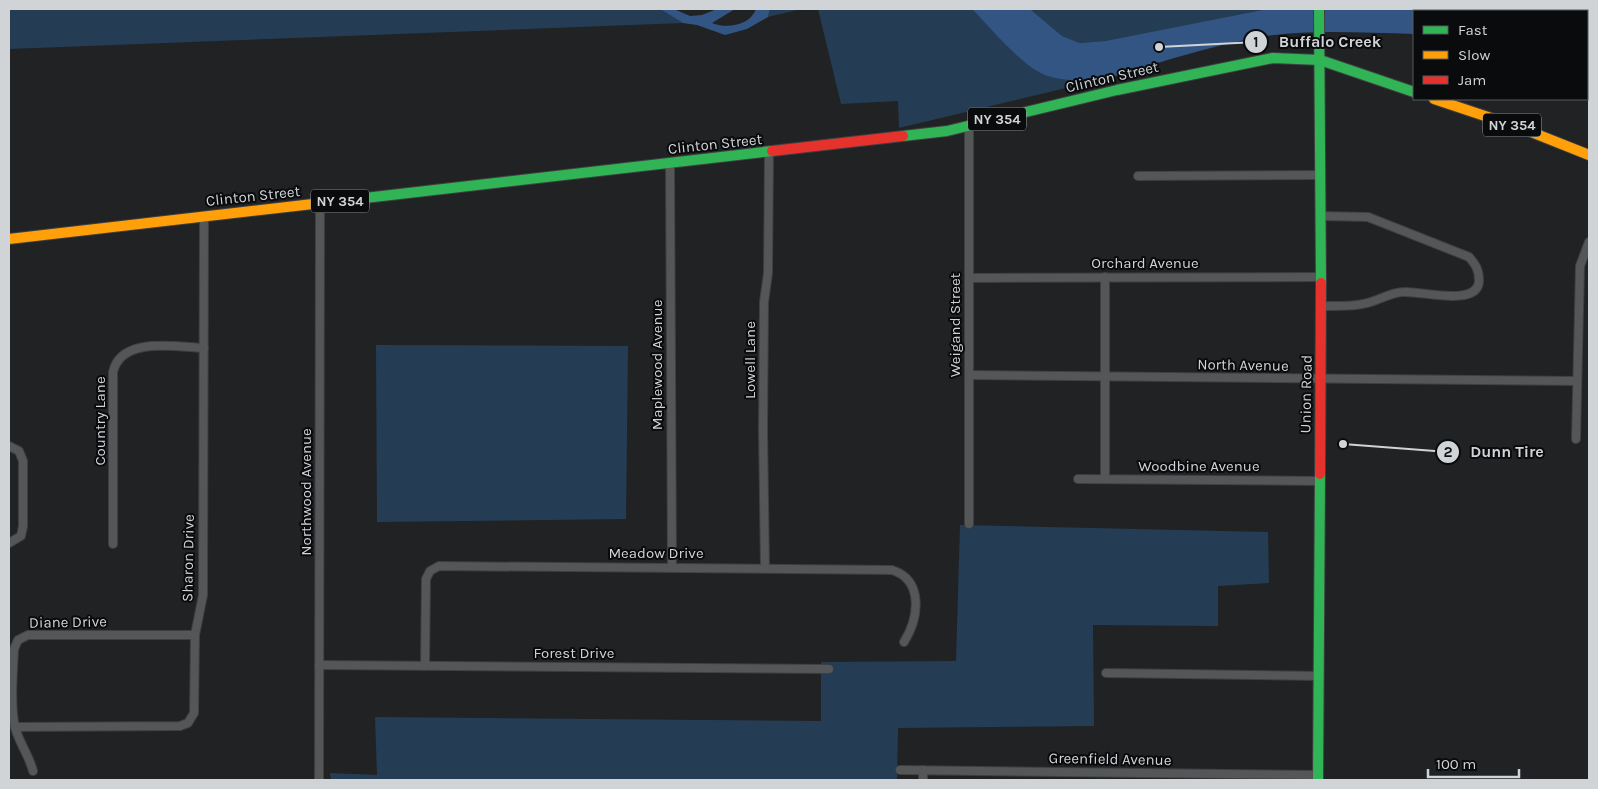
<svg xmlns="http://www.w3.org/2000/svg" width="1598" height="789" viewBox="0 0 1598 789" font-family="Karla,sans-serif">
	<style>
		.green { fill: #243d54 }
		.water { fill: #335584 }
		.lines { fill: none; stroke-linecap: round; stroke-linejoin: round }
		.street-casing { stroke: #3e3f41; stroke-width: 10 }
		.fast-casing { stroke: #3e3f41; stroke-width: 12 }
		.slow-casing { stroke: #3e3f41; stroke-width: 12 }
		.jam-casing { stroke: #3e3f41; stroke-width: 12 }
		.street { stroke: #545657; stroke-width: 8 }
		.fast { stroke: #30b455; stroke-width: 10 }
		.slow { stroke: #ff9f0a; stroke-width: 10 }
		.jam { stroke: #e5322d; stroke-width: 10 }
		.labels { text-anchor: middle; stroke-width: 4; stroke-linejoin: round; paint-order: stroke }
		.shield { fill: #090b0d; stroke: #95989a; stroke-width: 1 }
		.shield-label { font-size: 14px; font-weight: bold; fill: #d1d4d7 }
		.street-label { font-size: 15px; fill: #d1d4d7; stroke: #090b0d }
		.leader { fill: none; stroke: #d1d4d7; stroke-width: 2 }
		.callout-dot { fill: #d1d4d7; stroke: #090b0d; stroke-width: 2 }
		.mark-label { font-size: 15px; text-anchor: middle; font-weight: bold; fill: #111 }
		.callout-label { font-size: 16px; text-anchor: middle; font-weight: bold; fill: #d1d4d7; stroke: #090b0d; stroke-width: 4; stroke-linejoin: round; paint-order: stroke }
	</style>
	<rect width="100%" height="100%" fill="#202224"/>
	<!-- green -->
	<g class="green">
		<path d="M53 9H660L683 23 9 49V10Z"/>
		<path d="M770 9H801L768 17Z"/>
		<path d="M818 9H972L1023 60 1091 78 1124 74 899 128 898 101 841 104Z"/>
		<path d="M1030 9H1286L1262 10 1105 41 1080 43 1062 36Z"/>
		<path d="M376 345 628 346 626 519 377 522Z"/>
		<path d="M960 525 1268 532 1269 583 1218 586V626L1093 625 1094 726 898 728 897 780H331L330 773 377 775 375 717 821 721V662L956 661Z"/>
	</g>
	<!-- water -->
	<g class="water">
		<path d="M660 9H674L690 16 702 15 717 9H735L712 23C726 29 750 26 756 9H770L768 17 747 29 725 35 697 25 683 23Z"/>
		<path d="M972 9H1030L1062 36 1080 43 1105 41 1262 10 1497 9 1536 11H1414V34C1363 33 1310 29 1259 37 1234 42 1209 48 1185 55 1143 66 1093 90 1048 76 1025 70 990 27 972 9Z"/>
	</g>
	<g class="lines">
		<!-- street casing -->
		<g class="street-casing">
			<g id="street">
				<path d="M969 126V524"/>
				<path d="M670 164 672 567"/>
				<path d="M1138 176 1321 175"/>
				<path d="M1321 216 1368 217 1469 257C1476 265 1479 270 1479 281 1478 307 1422 291 1404 292 1391 292 1380 300 1367 303 1353 307 1336 306 1321 306"/>
				<path d="M1105 277V479"/>
				<path d="M969 278 1321 277"/>
				<path d="M969 375 1577 381"/>
				<path d="M1576 439 1580 266 1589 242"/>
				<path d="M9 446 19 451 23 461V526L21 536 9 543"/>
				<path d="M1078 479 1320 481"/>
				<path d="M113 544V372C121 336 176 347 204 348"/>
				<path d="M765 568 763 430 764 302 768 273 769 153"/>
				<path d="M319 665 829 669"/>
				<path d="M425 666 426 579 430 571 439 566 892 570C924 580 919 618 904 642"/>
				<path d="M1106 673 1319 676"/>
				<path d="M15 727 180 726 188 723 194 713 195 635 203 595 204 216"/>
				<path d="M900 770 1318 775"/>
				<path d="M33 771C29 755 19 743 15 727 10 705 13 671 14 649L18 640 28 635H195"/>
				<path d="M319 780 320 203"/>
				<path d="M923 780V770"/>
			</g>
		</g>
		<!-- fast casing -->
		<g class="fast-casing">
			<g id="fast">
				<path d="M1319 9 1321 283"/>
				<path d="M903 136 947 131 1117 90 1273 58 1320 60 1414 92"/>
				<path d="M339 201 772 151"/>
				<path d="M1318 780 1320 474"/>
			</g>
		</g>
		<!-- slow casing -->
		<g class="slow-casing">
			<g id="slow">
				<path d="M1434 99 1521 128 1589 155"/>
				<path d="M9 239 339 201"/>
			</g>
		</g>
		<!-- jam casing -->
		<g class="jam-casing">
			<g id="jam">
				<path d="M772 151 903 136"/>
				<path d="M1320 474 1321 283"/>
			</g>
		</g>
		<!-- street -->
		<use href="#street" class="street"/>
		<!-- fast -->
		<use href="#fast" class="fast"/>
		<!-- slow -->
		<use href="#slow" class="slow"/>
		<!-- jam -->
		<use href="#jam" class="jam"/>
	</g>
	<g class="labels">
		<!-- shield labels -->
		<g class="shield">
			<rect x="968" y="107.5" width="58" height="23" rx="4"/>
			<rect x="1483" y="113.5" width="58" height="23" rx="4"/>
			<rect x="311" y="189.5" width="58" height="23" rx="4"/>
		</g>
		<g class="shield-label">
			<text x="997" y="124">NY 354</text>
			<text x="1512" y="130">NY 354</text>
			<text x="340" y="206">NY 354</text>
		</g>
		<!-- street labels -->
		<g class="street-label">
			<text transform="translate(1112 77) rotate(-13)" y="5">Clinton Street</text>
			<text transform="translate(715 144) rotate(-6)" y="5">Clinton Street</text>
			<text transform="translate(253 196) rotate(-6)" y="5">Clinton Street</text>
			<text x="1145" y="268">Orchard Avenue</text>
			<text transform="translate(955 325) rotate(-90)" y="5">Weigand Street</text>
			<text transform="translate(750 360) rotate(-90)" y="5">Lowell Lane</text>
			<text transform="translate(657 365) rotate(-90)" y="5">Maplewood Avenue</text>
			<text transform="translate(1243 365) rotate(1)" y="5">North Avenue</text>
			<text transform="translate(1306 394) rotate(-89)" y="5">Union Road</text>
			<text transform="translate(100 421) rotate(-90)" y="5">Country Lane</text>
			<text x="1199" y="471">Woodbine Avenue</text>
			<text transform="translate(306 492) rotate(-90)" y="5">Northwood Avenue</text>
			<text x="656" y="558">Meadow Drive</text>
			<text transform="translate(188 558) rotate(-89)" y="5">Sharon Drive</text>
			<text transform="translate(68 622) rotate(-1)" y="5">Diane Drive</text>
			<text x="574" y="658">Forest Drive</text>
			<text transform="translate(1110 759) rotate(1)" y="5">Greenfield Avenue</text>
		</g>
	</g>
	<!-- callouts -->
	<path class="leader" d="M1159 47L1256 42M1343 444L1448 452"/>
	<g class="callout-dot">
		<circle cx="1159" cy="47" r="5"/>
		<circle cx="1343" cy="444" r="5"/>
		<circle cx="1256" cy="42" r="12"/>
		<circle cx="1448" cy="452" r="12"/>
	</g>
	<g class="mark-label">
		<text x="1256" y="47">1</text>
		<text x="1448" y="457">2</text>
	</g>
	<g class="callout-label">
		<text x="1330" y="47">Buffalo Creek</text>
		<text x="1507" y="457">Dunn Tire</text>
	</g>
	<!-- border -->
	<rect width="1598" height="789" fill="none" stroke="#d1d4d7" stroke-width="20"/>
	<!-- legend -->
	<rect x="1413" y="10" width="175" height="90" fill="#090b0d" stroke="#595b5e"/>
	<rect x="1423" y="26" width="25" height="8" fill="#30b455" stroke="#595b5e"/>
	<text x="1458" y="35" font-size="15" fill="#d1d4d7">Fast</text>
	<rect x="1423" y="51" width="25" height="8" fill="#ff9f0a" stroke="#595b5e"/>
	<text x="1458" y="60" font-size="15" fill="#d1d4d7">Slow</text>
	<rect x="1423" y="76" width="25" height="8" fill="#e5322d" stroke="#595b5e"/>
	<text x="1458" y="85" font-size="15" fill="#d1d4d7">Jam</text>
	<!-- scale -->
	<path d="M1428 769v8h91v-8" fill="none" stroke="#d1d4d7" stroke-width="2.5"/>
	<text x="1436" y="769" font-size="15" fill="#d1d4d7" stroke="#090b0d" stroke-width="4" paint-order="stroke">100 m</text>
</svg>
